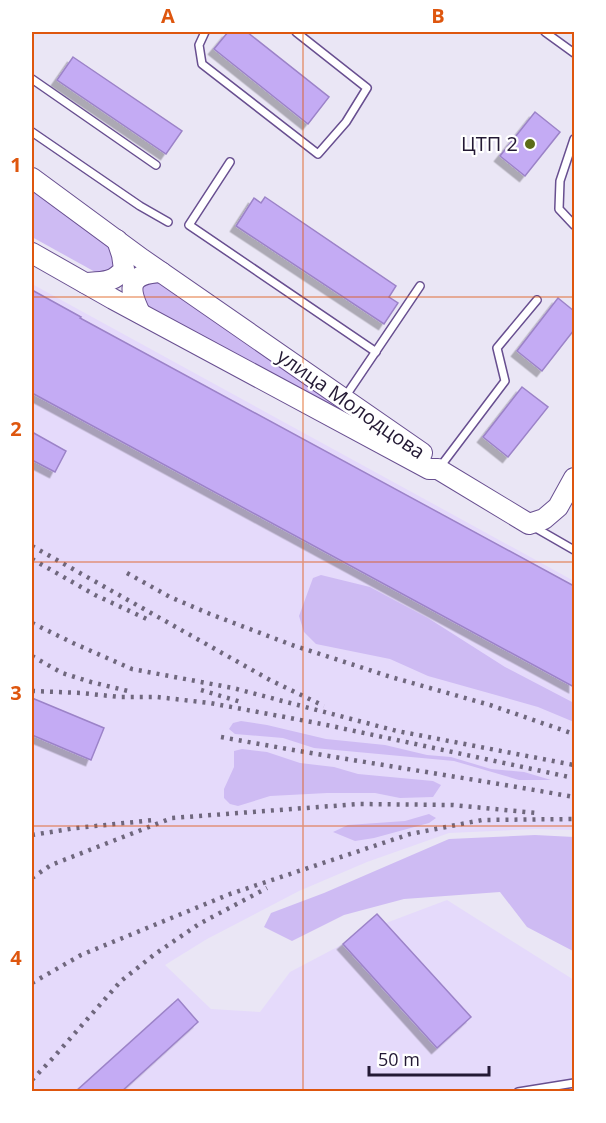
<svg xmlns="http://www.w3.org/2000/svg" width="606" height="1123" viewBox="0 0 606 1123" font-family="'Open Sans',sans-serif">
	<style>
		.built { fill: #e5dafb }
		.green { fill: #cebbf3 }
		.building { fill: #c4abf4; stroke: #9c83c8; stroke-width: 1.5; filter: url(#shadow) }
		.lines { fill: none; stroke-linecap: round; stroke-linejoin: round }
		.lane-casing { stroke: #684f90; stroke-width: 10 }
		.secondary-casing { stroke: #684f90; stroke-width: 22 }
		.lane { stroke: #fff; stroke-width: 7 }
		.secondary { stroke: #fff; stroke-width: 20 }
		.rail { stroke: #6f677d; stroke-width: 4.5; stroke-dasharray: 3 6; stroke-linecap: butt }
		.grid { fill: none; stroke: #de560e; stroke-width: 1.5; stroke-opacity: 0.55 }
		.poi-dot { fill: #5c6c17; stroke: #fff; stroke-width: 2 }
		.labels { text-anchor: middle; stroke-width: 4.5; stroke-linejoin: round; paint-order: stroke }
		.poi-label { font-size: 20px; fill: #231934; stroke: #fff; text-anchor: end }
		.street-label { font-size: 20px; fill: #231934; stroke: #fff }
		.neatline { fill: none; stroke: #de560e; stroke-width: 2 }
		.grid-label { font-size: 20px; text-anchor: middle; font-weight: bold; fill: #de560e }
	</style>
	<defs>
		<filter id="shadow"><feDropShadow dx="-5.5" dy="5.5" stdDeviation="0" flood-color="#0004"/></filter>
	</defs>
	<rect width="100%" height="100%" fill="#eae6f5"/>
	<!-- built -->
	<path class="built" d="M32 284 574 581V830L535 829 449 833 367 862 299 891 207 939 165 965 211 1009 260 1012 290 972 343 944 377 914 386 923 447 900 574 980V1091H32Z"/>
	<!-- green -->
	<g class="green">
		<path d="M32 186 113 244 117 264 109 273H97L32 237Z"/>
		<path d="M159 279 369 429 143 304 138 291 145 282Z"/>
		<path d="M321 575 370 587 428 618 505 667 574 703V722L538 707 428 676 390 659 316 644 304 632 299 616 313 578Z"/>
		<path d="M241 721 267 725 326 739 385 745 427 755 451 757 491 769 524 772 551 780H519L454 761 314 748 283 738 235 734 229 729 233 723Z"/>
		<path d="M242 749 267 752 300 763 334 767 358 774 433 781 441 785 433 797 400 798 375 793H327L270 796 238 806 230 804 224 798V789L234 767V751Z"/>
		<path d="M429 814 436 818 429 823 374 838 355 841 333 832 348 825 405 821Z"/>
		<path d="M535 835 574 837V950L573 951 527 927 500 892 404 899 344 915 292 941 264 927 271 913 324 893 449 839Z"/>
	</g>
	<!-- building -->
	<g class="building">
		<path d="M228 32H247L329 97 308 124 214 49Z"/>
		<path d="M73 57 182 131 166 154 57 80Z"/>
		<path d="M535 112 560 132 525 176 500 156Z"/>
		<path d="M265 197 396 286 389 297 398 303 384 324 236 226 254 198 261 203Z"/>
		<path d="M32 290 81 317 80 318 574 586V687L32 393Z"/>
		<path d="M558 298 574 311V330L542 371 517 351Z"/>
		<path d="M522 387 548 407 508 457 483 437Z"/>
		<path d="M32 432 66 451 55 472 32 460Z"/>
		<path d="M32 698 104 728 91 760 32 735Z"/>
		<path d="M377 914 471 1017 437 1048 343 944Z"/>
		<path d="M178 999 198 1022 121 1092H75Z"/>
	</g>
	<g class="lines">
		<!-- lane casing -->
		<g class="lane-casing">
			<g id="lane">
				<path d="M205 32 199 45 202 64 318 154 346 122 367 88 296 32"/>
				<path d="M545 32 574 53"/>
				<path d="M32 79 156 165"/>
				<path d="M32 132 140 206 168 222"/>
				<path d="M574 139 560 181 559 209 574 225"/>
				<path d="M230 162 189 225 376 352"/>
				<path d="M345 397 420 286"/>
				<path d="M440 467 505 381 497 348 537 300"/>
				<path d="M534 527 574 550"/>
				<path d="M518 1092 574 1083"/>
			</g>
		</g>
		<!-- secondary casing -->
		<g class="secondary-casing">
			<g id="secondary">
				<path d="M32 178 142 259 422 453"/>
				<path d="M32 253 113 299 429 469H438L529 524 544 519 558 507 574 478"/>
				<path d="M85 283C102 282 114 283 124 269L122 255 117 240"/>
				<path d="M140 313C127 286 129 274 161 272"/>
			</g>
		</g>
		<!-- lane -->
		<use href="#lane" class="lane"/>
		<!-- secondary -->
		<use href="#secondary" class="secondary"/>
		<!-- rail -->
		<g class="rail">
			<path d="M32 546 270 680 324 706"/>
			<path d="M32 559 95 595 149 620"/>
			<path d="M127 573 170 597 210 614 292 645 391 677 490 705 574 734"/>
			<path d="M32 623 73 643 132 669 233 688 397 731 574 765"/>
			<path d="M32 656 62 673 91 682 128 691"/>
			<path d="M201 690 241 702"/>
			<path d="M32 691 81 693 120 697H157L210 703 322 724 574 778"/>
			<path d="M221 737C339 759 457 776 574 797"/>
			<path d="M32 835 76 828 154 820"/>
			<path d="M32 878 51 865 172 818 359 804 453 805 536 813"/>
			<path d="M32 983 81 955 230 894 410 834 482 820 574 819"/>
			<path d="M32 1080 53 1058 121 981 155 954 199 924 267 888"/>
		</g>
	</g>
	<!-- grid -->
	<path class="grid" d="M303 32V1092M32 297H574M32 562H574M32 826H574"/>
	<!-- markers -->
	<circle class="poi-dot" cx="530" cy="144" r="6"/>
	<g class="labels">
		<!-- poi labels -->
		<g class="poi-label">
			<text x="518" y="151">ЦТП 2</text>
		</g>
		<!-- street labels -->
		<g class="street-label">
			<text transform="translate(351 404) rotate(35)" y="7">улица Молодцова</text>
		</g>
	</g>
	<!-- border -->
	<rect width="606" height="1123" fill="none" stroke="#ffffff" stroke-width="66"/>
	<!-- scale -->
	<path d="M369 1066v9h120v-9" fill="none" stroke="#231934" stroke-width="3"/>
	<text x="378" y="1066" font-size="18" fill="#231934" stroke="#ffffff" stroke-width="4.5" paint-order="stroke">50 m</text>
	<rect x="33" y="33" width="540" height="1057" class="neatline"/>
	<g class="grid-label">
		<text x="168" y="23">A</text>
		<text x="438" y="23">B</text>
		<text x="16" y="172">1</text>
		<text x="16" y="436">2</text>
		<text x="16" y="700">3</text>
		<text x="16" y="965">4</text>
	</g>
</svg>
